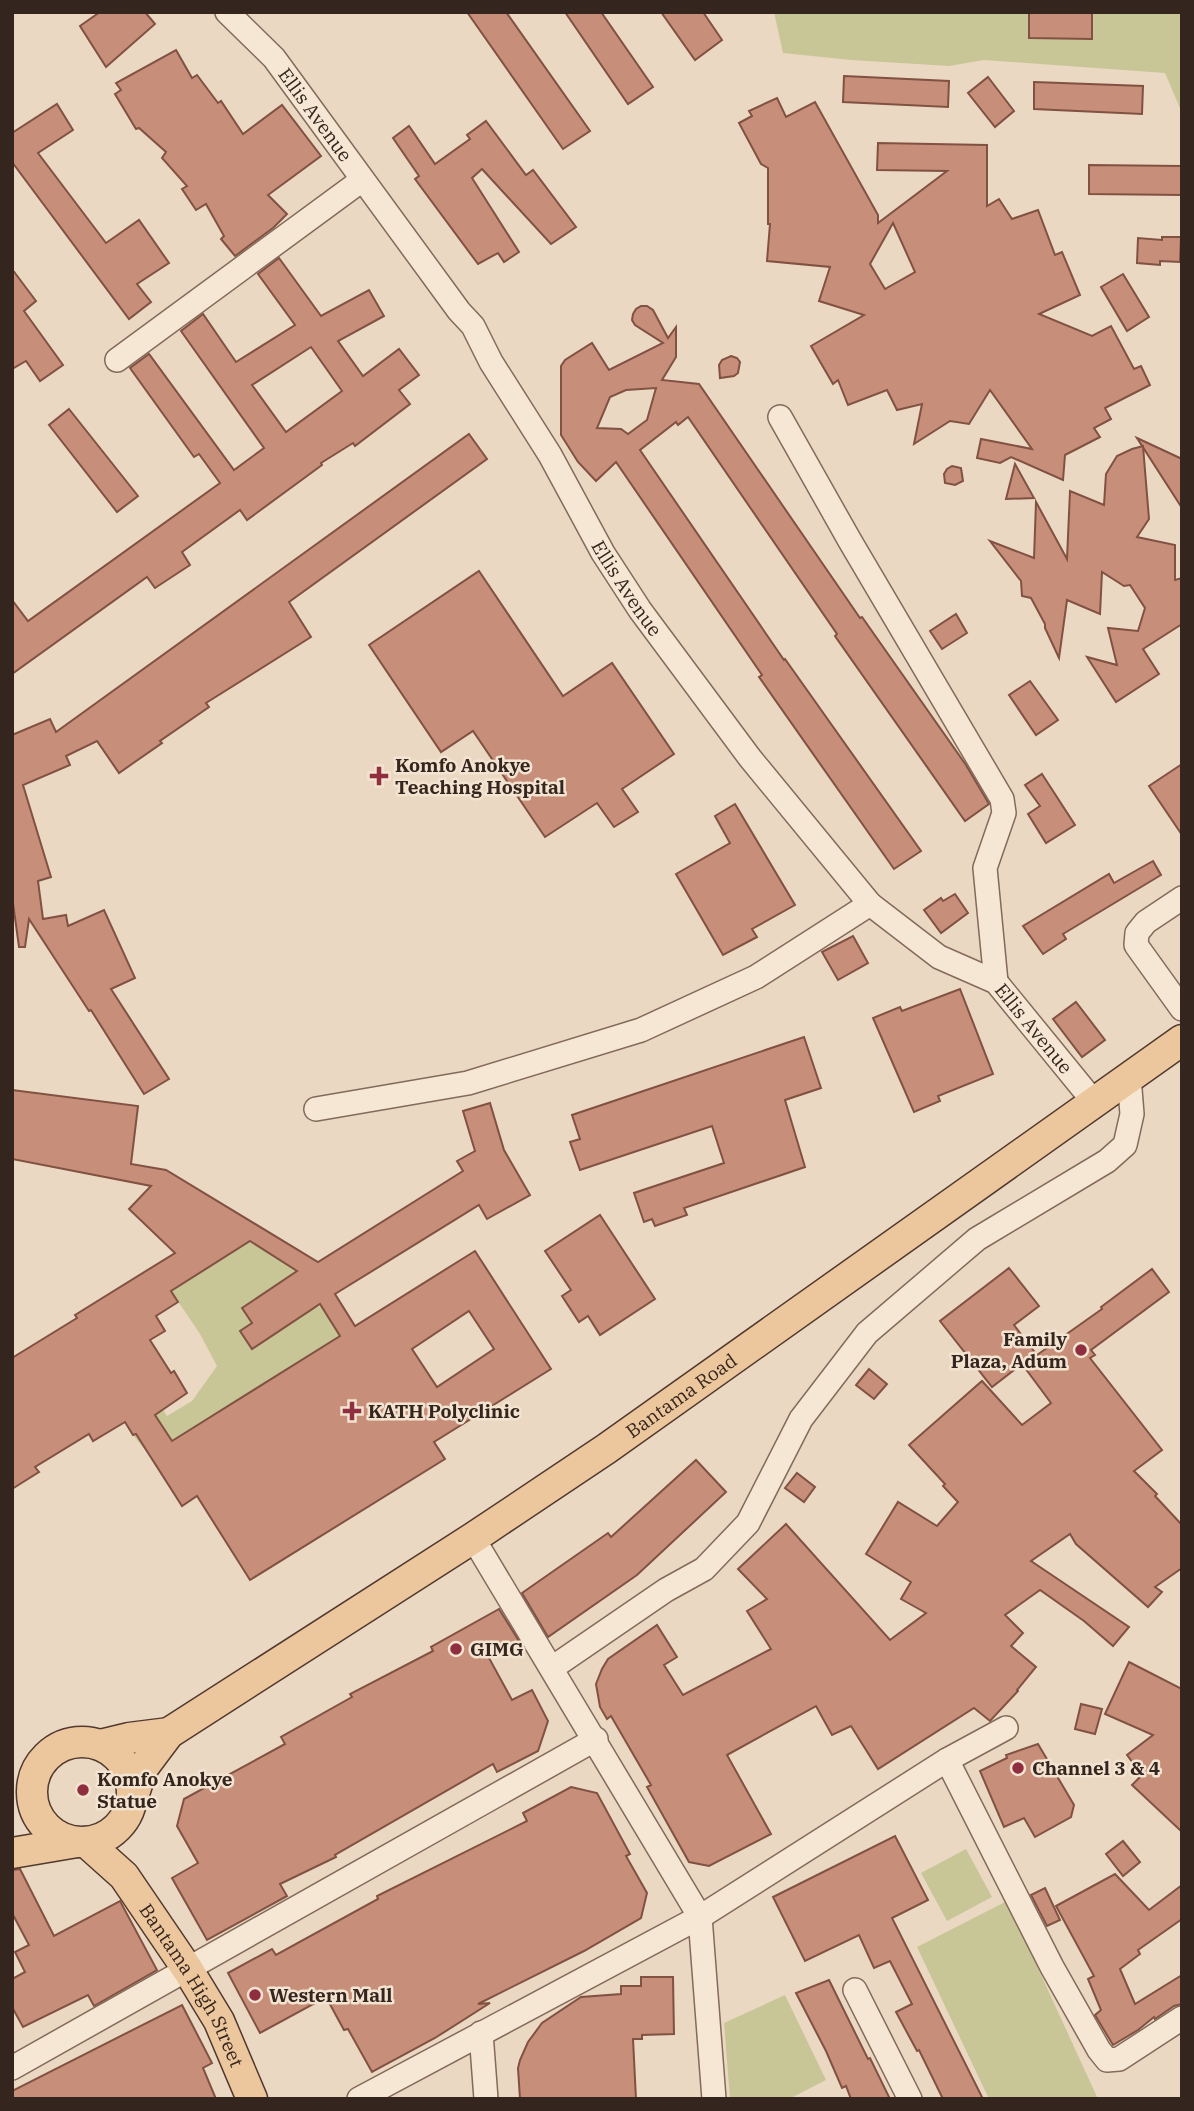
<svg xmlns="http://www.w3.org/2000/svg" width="1194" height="2111" viewBox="0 0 1194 2111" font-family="'IBM Plex Serif',serif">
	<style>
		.green { fill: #c8c697 }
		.building { fill: #c78e7a; stroke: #815142; stroke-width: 2; fill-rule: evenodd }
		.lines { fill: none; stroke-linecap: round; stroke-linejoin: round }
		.minor-casing { stroke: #836a5a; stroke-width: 26 }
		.major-casing { stroke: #51392f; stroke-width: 33 }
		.minor { stroke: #f6e7d5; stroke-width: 23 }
		.major { stroke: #ecc69c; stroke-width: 30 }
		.poi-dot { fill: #8e2e3e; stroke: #f3e4d1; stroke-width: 2.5 }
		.labels { text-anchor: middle; stroke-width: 5; stroke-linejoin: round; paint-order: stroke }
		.street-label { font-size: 19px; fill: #34251e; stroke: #f3e4d1 }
		.poi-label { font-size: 19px; font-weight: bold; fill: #34251e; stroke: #f3e4d1; text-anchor: start }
	</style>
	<rect width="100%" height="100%" fill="#ebd8c2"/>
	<!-- green -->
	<g class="green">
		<path d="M774 12H1182V113L1165 73 984 60 949 66 851 60 783 53Z"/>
		<path d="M179 1197 303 1275 242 1308 252 1323 240 1331 252 1349 311 1310 321 1306 340 1336 149 1455 133 1435 155 1422 145 1406 156 1399 167 1416 192 1401 217 1366 200 1334 171 1291 234 1251 226 1237Z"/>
		<path d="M966 1849 992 1897 947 1921 921 1873Z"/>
		<path d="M1007 1901 1098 2099H989L917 1947Z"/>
		<path d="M785 1995 826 2080 789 2099H730L724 2023Z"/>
	</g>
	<!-- building -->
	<g class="building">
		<path d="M100 12H145L155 24 106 67 80 26Z"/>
		<path d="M467 12H506L590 131 563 149Z"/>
		<path d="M565 12H601L653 87 628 104Z"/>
		<path d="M661 12H703L722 40 695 60Z"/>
		<path d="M1029 12H1092V39L1029 38Z"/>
		<path d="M176 50 192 78 197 75 218 103 221 101 243 134 282 105 321 156 268 195 287 214 273 228 235 256 221 239 224 236 206 204 196 210 182 189 187 186 162 158 166 152 139 128 136 129 115 94 121 90 116 83Z"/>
		<path d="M844 76 949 81 948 107 843 102Z"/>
		<path d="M988 77 1014 111 995 127 968 93Z"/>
		<path d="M1034 82 1143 86 1142 114 1034 109Z"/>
		<path d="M777 98 786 117 815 102 878 215V223L947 171 877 170 878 143 987 145V206L999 199 1012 219 1038 210 1055 255 1062 252 1080 295 1039 314 1092 336 1111 326 1134 369 1141 366 1150 385 1105 408 1111 419 1094 428 1100 437 1065 455 1063 480 1011 457 1000 463 977 458 981 439 1032 449 990 390 969 424 950 421 914 444 922 404 897 410 887 390 848 405 838 380 833 384 811 346 864 315 819 301 830 267 767 261 770 224H768V168L761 164 739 123 752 116 749 111ZM893 223 915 272 885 289 870 264Z"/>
		<path d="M57 104 73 130 38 153 106 243 139 220 169 263 137 284 151 302 129 319 12 162V133Z"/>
		<path d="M486 121 526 175 533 170 576 227 551 244 482 169 472 178 519 252 504 262 498 253 478 264 415 179 419 176 393 138 409 126 435 164 470 139 467 135Z"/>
		<path d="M1089 165 1182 166V195L1089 194Z"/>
		<path d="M1162 237H1181L1180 262 1160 261V265L1137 263 1138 238 1162 240Z"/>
		<path d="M279 258 321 316 369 290 384 316 338 341 363 376 399 349 419 375 399 390 410 404 355 446 353 443 321 463 322 465 247 520 240 510 182 552 190 565 155 588 147 577 12 674V600L28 621 220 483 199 454 194 457 130 368 149 354 234 470 264 448 181 331 203 314 236 362 295 325 258 274ZM311 347 342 391 286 432 252 385Z"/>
		<path d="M12 269 36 301 24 311 63 365 40 381 26 361 12 369Z"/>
		<path d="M1123 274 1149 317 1127 331 1101 287Z"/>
		<path d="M641 306H647L653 310 668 338 676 327V357L662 380 699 384 860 618 862 617 966 765 989 804 965 821 835 636 837 634 688 417 678 425 676 422 640 450 784 660 785 659 921 851 894 869 759 677 762 675 616 462 596 481 578 462 561 435V366L565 360 592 343 609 370 663 343 635 325 632 320 633 314 636 309ZM656 388 647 420 628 434 621 429 597 428 610 397 626 390Z"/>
		<path d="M731 356 737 358 740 362 738 373 734 376 720 378 719 365 722 360Z"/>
		<path d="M69 409 138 496 117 512 49 425Z"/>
		<path d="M469 434 487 459 289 602 311 637 206 703 209 707 160 741 162 743 119 773 97 741 66 756 70 765 23 785 51 877 38 881 43 919 66 915 68 926 104 910 135 978 111 989 169 1079 144 1094 91 1010 89 1011 29 919 25 947H19L12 896V735L50 719 56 732Z"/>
		<path d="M1137 438 1182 459V508Z"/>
		<path d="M1143 446 1149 519 1137 537 1175 545V580L1182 578V624L1143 649 1159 674 1116 702 1087 657 1117 665 1108 628 1138 631 1145 608 1130 585 1124 586 1102 572 1100 614 1067 600 1059 658 1045 628V624L1031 598 1022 596 1021 581 990 541 1034 558 1036 502 1067 559 1070 491 1104 505 1106 474 1117 456 1132 449Z"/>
		<path d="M1015 464 1034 498 1006 499Z"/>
		<path d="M952 466 961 468 963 481 955 485 945 483 944 474 947 469Z"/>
		<path d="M479 571 563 696 612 663 674 754 622 789 638 812 614 827 597 803 545 837 473 731 441 752 369 645Z"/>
		<path d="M956 614 967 633 942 649 930 631Z"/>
		<path d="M1030 681 1058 720 1036 735 1009 695Z"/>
		<path d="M1182 764V835L1149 786Z"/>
		<path d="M1042 774 1075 825 1046 843 1028 814 1040 806 1025 785Z"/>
		<path d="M735 804 795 905 752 929 757 937 723 955 676 874 730 843 715 816Z"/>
		<path d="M1153 861 1161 875 1063 934 1066 939 1043 954 1023 926 1109 874 1114 883Z"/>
		<path d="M955 894 968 913 941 933 924 910 941 898 943 901Z"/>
		<path d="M853 936 868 963 838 980 822 952Z"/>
		<path d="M960 989 993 1074 938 1096 940 1101 914 1112 873 1018 900 1007 902 1011Z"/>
		<path d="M1076 1002 1105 1040 1082 1057 1053 1019Z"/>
		<path d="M804 1037 821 1088 785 1100 805 1167 684 1208 687 1215 655 1226 652 1219 644 1222 634 1193 724 1163 712 1126 580 1170 570 1142 580 1139 572 1115Z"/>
		<path d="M12 1090 138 1106 131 1164 166 1170 318 1262 463 1171 457 1161 475 1151 463 1111 490 1103 504 1150 530 1195 487 1219 479 1205 335 1294 355 1326 475 1251 551 1369 434 1442 445 1459 250 1580 197 1496 182 1506 136 1434 133 1435 125 1422 93 1441 89 1434 35 1467 39 1472 12 1489V1358L77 1318 75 1315 175 1253 129 1209 151 1186 12 1159ZM250 1241 297 1271 242 1308 252 1323 240 1331 252 1349 320 1304 340 1336 172 1441 155 1415 187 1393 174 1371 171 1373 150 1340 165 1331 156 1316 178 1302 171 1291ZM469 1311 494 1349 437 1387 412 1349Z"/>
		<path d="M600 1215 655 1299 600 1335 588 1316 579 1322 562 1296 571 1290 545 1251Z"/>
		<path d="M1009 1268 1039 1306 1014 1325 1037 1355 1102 1309 1101 1307 1152 1269 1169 1292 1091 1350 1095 1355 1090 1358 1162 1450 1134 1471 1157 1494 1155 1496 1182 1525V1568L1155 1587 1162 1592 1148 1607 1076 1544 1070 1534 1031 1561 1129 1627 1113 1646 1084 1621 1040 1590 1005 1615 1023 1633 1011 1646 1036 1667 1017 1690 1018 1691 990 1721 974 1708 878 1769 851 1726 832 1735 816 1706 727 1755 771 1834 709 1866 689 1862 647 1787 651 1785 611 1716 607 1719 600 1707 596 1684 602 1669 608 1659 657 1625 677 1657 664 1665 683 1695 771 1649 747 1611 767 1599 738 1569 786 1524 890 1640 926 1613 901 1599 911 1582 866 1554 898 1502 937 1526 958 1502 943 1486 945 1484 909 1445 982 1381 1022 1425 1051 1403 1022 1364 992 1387 940 1321Z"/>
		<path d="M869 1369 887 1384 874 1399 856 1385Z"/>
		<path d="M696 1460 726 1492 637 1575 548 1637 522 1593 608 1533 611 1537Z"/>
		<path d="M797 1473 815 1487 804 1502 785 1488Z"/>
		<path d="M499 1609 519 1641 489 1658 512 1700 532 1690 548 1721 538 1751 497 1772 493 1764 335 1855 336 1857 280 1884 287 1896 207 1940 172 1878 198 1863 177 1826 184 1799 285 1744 281 1737 352 1697 350 1694 433 1651 431 1647Z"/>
		<path d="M1129 1662 1182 1689V1832L1132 1785 1142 1775 1127 1755 1153 1735 1105 1714Z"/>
		<path d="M1081 1704 1102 1709 1095 1734 1075 1729Z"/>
		<path d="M1038 1744 1074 1805 1071 1817 1035 1837 1024 1818 1004 1827 980 1771 1007 1758 1006 1755Z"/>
		<path d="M571 1787 597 1793 630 1854 626 1856 647 1893 641 1918 584 1951 478 2004 490 2003 435 2038 372 2072 348 2029 344 2030 326 1997 260 2033 228 1973 272 1949 276 1955 378 1899 377 1896 527 1821 523 1813Z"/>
		<path d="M895 1836 928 1900 892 1918 983 2099H943L919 2050 917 2051 896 2012 912 2004 890 1961 874 1968 859 1935 805 1961 773 1897Z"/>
		<path d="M1123 1841 1140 1862 1123 1876 1106 1854Z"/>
		<path d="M20 1869 54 1936 120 1901 157 1970 94 2006 88 1995 23 2027 12 2007V1979L25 1972 15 1952 29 1945 12 1913V1870Z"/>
		<path d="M1115 1874 1149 1910 1182 1885V1919L1138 1950 1140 1954 1120 1969 1135 2004 1182 1975V2004L1174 2006 1155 2019 1154 2017 1138 2030 1113 2045 1095 2015 1101 2010 1088 1979 1094 1976 1056 1906Z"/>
		<path d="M1045 1888 1060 1920 1047 1926 1031 1895Z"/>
		<path d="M641 1977H673L674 2034 642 2035V2039H633L636 2099H520L518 2068 520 2060 528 2042 542 2023 581 1997 621 1994V1986H641Z"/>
		<path d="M829 1980 868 2059 870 2058 890 2099H851L846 2086 842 2088 826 2051 796 1993Z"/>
		<path d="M182 2005 212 2063 203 2068 216 2099H12V2091Z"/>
	</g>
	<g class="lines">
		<!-- minor casing -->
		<g class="minor-casing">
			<g id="minor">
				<path id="s1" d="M227 12 274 58 459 311 473 326 491 362 550 455 603 553 640 610 750 758 870 904 939 957 996 982 1094 1102"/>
				<path d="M117 360 362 180"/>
				<path d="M780 417 850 541 1002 799 1004 813 985 868 996 982"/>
				<path d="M1182 898 1146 922 1137 933 1136 945 1182 1009"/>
				<path d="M316 1109 468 1083 641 1030 756 977 870 904"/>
				<path d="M473 1538 700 1917 714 2099"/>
				<path d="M552 1668 666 1590 704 1569 748 1523 801 1419 867 1333 977 1239 1107 1161 1125 1145 1132 1114 1129 1077"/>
				<path d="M947 1760 1052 1967 1099 2050 1107 2060 1119 2059 1182 2018"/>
				<path d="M855 1990 910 2099"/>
				<path d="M481 2033 486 2099"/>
				<path d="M12 2068 596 1739"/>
				<path d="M359 2099 700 1917 947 1760 1006 1728"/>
			</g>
		</g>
		<!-- major casing -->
		<g class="major-casing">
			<g id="major">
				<circle cx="82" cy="1792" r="50"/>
				<path d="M100 1745 129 1738 169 1733"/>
				<path id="s2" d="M132 1800 142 1769 169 1733 473 1538 606 1449 1182 1040"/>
				<path id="s3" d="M86 1842 124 1876 188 1970 219 2021 252 2099"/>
				<path d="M12 1853 77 1842"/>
			</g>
		</g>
		<!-- minor -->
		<use href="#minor" class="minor"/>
		<!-- major -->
		<use href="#major" class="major"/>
	</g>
	<!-- markers -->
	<g class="poi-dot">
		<path d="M375.5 765.5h7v7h7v7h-7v7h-7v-7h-7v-7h7z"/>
		<circle cx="1081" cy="1350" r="7"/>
		<path d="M348.5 1400.5h7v7h7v7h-7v7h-7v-7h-7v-7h7z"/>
		<circle cx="456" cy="1649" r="7"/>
		<circle cx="1018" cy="1768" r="7"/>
		<circle cx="83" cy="1790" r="7"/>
		<circle cx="255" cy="1995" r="7"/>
	</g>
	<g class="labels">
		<!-- street labels -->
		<g class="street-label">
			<text dy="7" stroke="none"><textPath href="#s1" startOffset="136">Ellis Avenue</textPath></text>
			<text dy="7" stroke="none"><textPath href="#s1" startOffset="704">Ellis Avenue</textPath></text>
			<text dy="7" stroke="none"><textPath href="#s1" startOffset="1312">Ellis Avenue</textPath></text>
			<text dy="7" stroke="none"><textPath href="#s2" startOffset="691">Bantama Road</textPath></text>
			<text dy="7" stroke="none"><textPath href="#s3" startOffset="180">Bantama High Street</textPath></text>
		</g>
		<!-- poi labels -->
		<g class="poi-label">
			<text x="395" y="772">Komfo Anokye<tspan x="395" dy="22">Teaching Hospital</tspan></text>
			<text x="1067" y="1346" text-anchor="end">Family<tspan x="1067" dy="22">Plaza, Adum</tspan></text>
			<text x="368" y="1418">KATH Polyclinic</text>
			<text x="470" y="1656">GIMG</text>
			<text x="1032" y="1775">Channel 3 &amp; 4</text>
			<text x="97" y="1786">Komfo Anokye<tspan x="97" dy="22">Statue</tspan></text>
			<text x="269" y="2002">Western Mall</text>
		</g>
	</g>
	<!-- border -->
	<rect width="1194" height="2111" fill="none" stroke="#34251e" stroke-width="28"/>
</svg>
